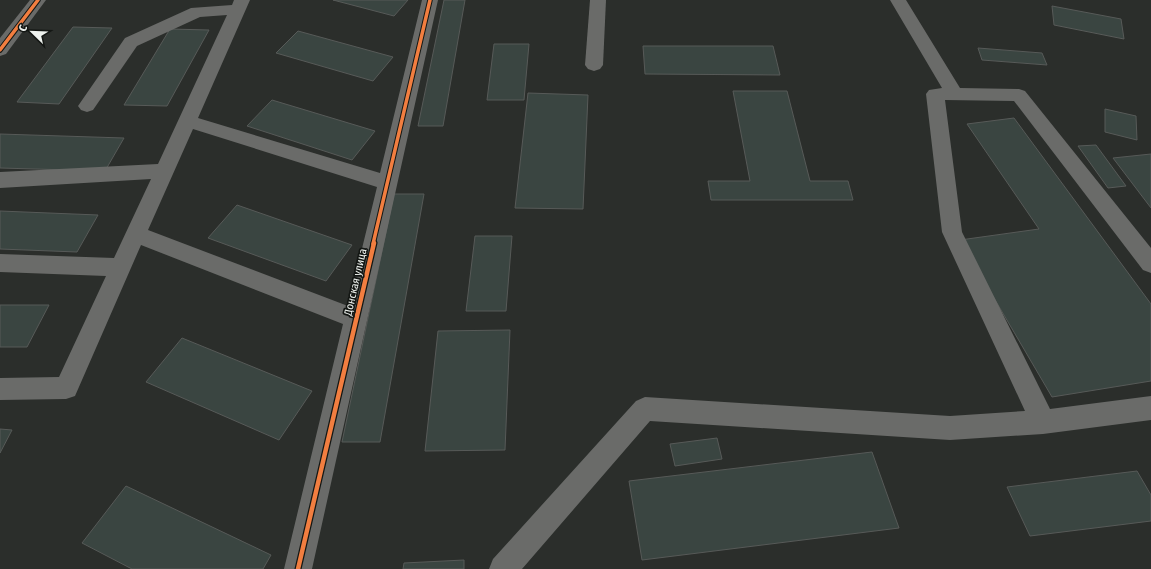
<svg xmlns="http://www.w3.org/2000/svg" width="1151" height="569" viewBox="0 0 1151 569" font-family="'Fira Sans Condensed',sans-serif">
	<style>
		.building { fill: #3a4541; stroke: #575a58 }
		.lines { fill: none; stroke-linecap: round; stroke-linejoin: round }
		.minor { fill: #6a6b69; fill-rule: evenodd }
		.cycleway-far1-casing { stroke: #141714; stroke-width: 5.5 }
		.cycleway-casing { stroke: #141714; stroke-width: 7 }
		.cycleway-far1 { stroke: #f27e40; stroke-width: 3.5 }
		.cycleway { stroke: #f27e40; stroke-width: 4.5 }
		.labels { text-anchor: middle; stroke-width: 3.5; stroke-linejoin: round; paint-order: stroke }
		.street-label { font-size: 11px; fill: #eef2ee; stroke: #141714 }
	</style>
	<rect width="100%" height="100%" fill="#2b2e2b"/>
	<!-- building -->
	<g class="building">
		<path d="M333 0H408L394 16Z"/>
		<path d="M444 0H465L443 126H418Z"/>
		<path d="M1052 6 1121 19 1124 39 1054 25Z"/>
		<path d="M73 27 112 28 59 104 17 102Z"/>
		<path d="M170 29 209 30 167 106 124 105Z"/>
		<path d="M298 31 393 57 373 81 276 53Z"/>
		<path d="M494 44H529L524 100H487Z"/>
		<path d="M643 46H773L780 75 645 74Z"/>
		<path d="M978 48 1042 53 1047 65 982 60Z"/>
		<path d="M733 91H787L810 181H848L853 200H711L708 181H750Z"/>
		<path d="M528 93 588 95 583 209 515 208Z"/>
		<path d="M272 100 375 131 352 160 247 126Z"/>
		<path d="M1105 109 1136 116 1137 140 1105 132Z"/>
		<path d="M1014 118 1151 304V381L1052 397 960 240 1039 229 967 124Z"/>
		<path d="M0 134 124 138 105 171 0 168Z"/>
		<path d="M1096 145 1126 186 1108 188 1078 146Z"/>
		<path d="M1151 154V208L1113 158Z"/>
		<path d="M394 194H424L380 442H342Z"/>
		<path d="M237 205 352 245 326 281 208 238Z"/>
		<path d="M0 211 98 215 77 252 0 249Z"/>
		<path d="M475 236H512L506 311H466Z"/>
		<path d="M0 305H49L27 347H0Z"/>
		<path d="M510 330 505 450 425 451 438 331Z"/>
		<path d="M182 338 312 391 279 440 146 382Z"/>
		<path d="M0 429 12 430 0 453Z"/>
		<path d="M717 438 722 459 675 466 670 444Z"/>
		<path d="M872 452 899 528 642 560 629 481Z"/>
		<path d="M1137 471 1151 495V521L1030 536 1007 487Z"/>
		<path d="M126 486 271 555 263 569H132L82 543Z"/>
		<path d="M464 560V569H403L404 563Z"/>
	</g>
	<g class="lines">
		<!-- minor -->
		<g class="minor">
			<path d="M30 0H46L6 54 0 56V38Z"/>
			<path d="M234 0H250L198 118 380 173 422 0H438L312 569H284L343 324 141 245 75 396 66 399 0 400V378L59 377 106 276 0 272V254L114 258 151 179 0 188V172L158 164 227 15 200 17 137 46 93 110 87 112 81 110 78 106 125 38 191 8 232 5ZM193 129 377 187 348 306 148 230Z"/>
			<path d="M590 0H606L603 65 600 69 594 71 588 69 585 65Z"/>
			<path d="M890 0H906L960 88 1019 89 1025 91 1151 248V273L1143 270 1014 101 945 100 962 232 1050 409 1151 396V420L1043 434 950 440 650 421 522 569H489L493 559 636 401 645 397 950 416 1025 411 942 232 926 94 929 90 942 88Z"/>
		</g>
		<!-- cycleway-far1 casing -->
		<g class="cycleway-far1-casing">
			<g id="cycleway-far1">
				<path d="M0 50 38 0"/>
				<path d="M373 244 430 0"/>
			</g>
		</g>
		<!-- cycleway casing -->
		<g class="cycleway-casing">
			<path id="cycleway" d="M298 569 374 243"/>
		</g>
		<!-- cycleway-far1 -->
		<use href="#cycleway-far1" class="cycleway-far1"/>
		<!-- cycleway -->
		<use href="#cycleway" class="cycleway"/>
	</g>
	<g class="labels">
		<!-- street labels -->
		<g class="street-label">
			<text transform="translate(355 282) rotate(-77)" y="4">Донская улица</text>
		</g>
	</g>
	<!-- north arrow -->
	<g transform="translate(32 32) rotate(293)" stroke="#141714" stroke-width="3" paint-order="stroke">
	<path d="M0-3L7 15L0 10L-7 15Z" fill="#eef2ee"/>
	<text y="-6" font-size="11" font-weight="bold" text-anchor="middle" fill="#eef2ee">С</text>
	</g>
</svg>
